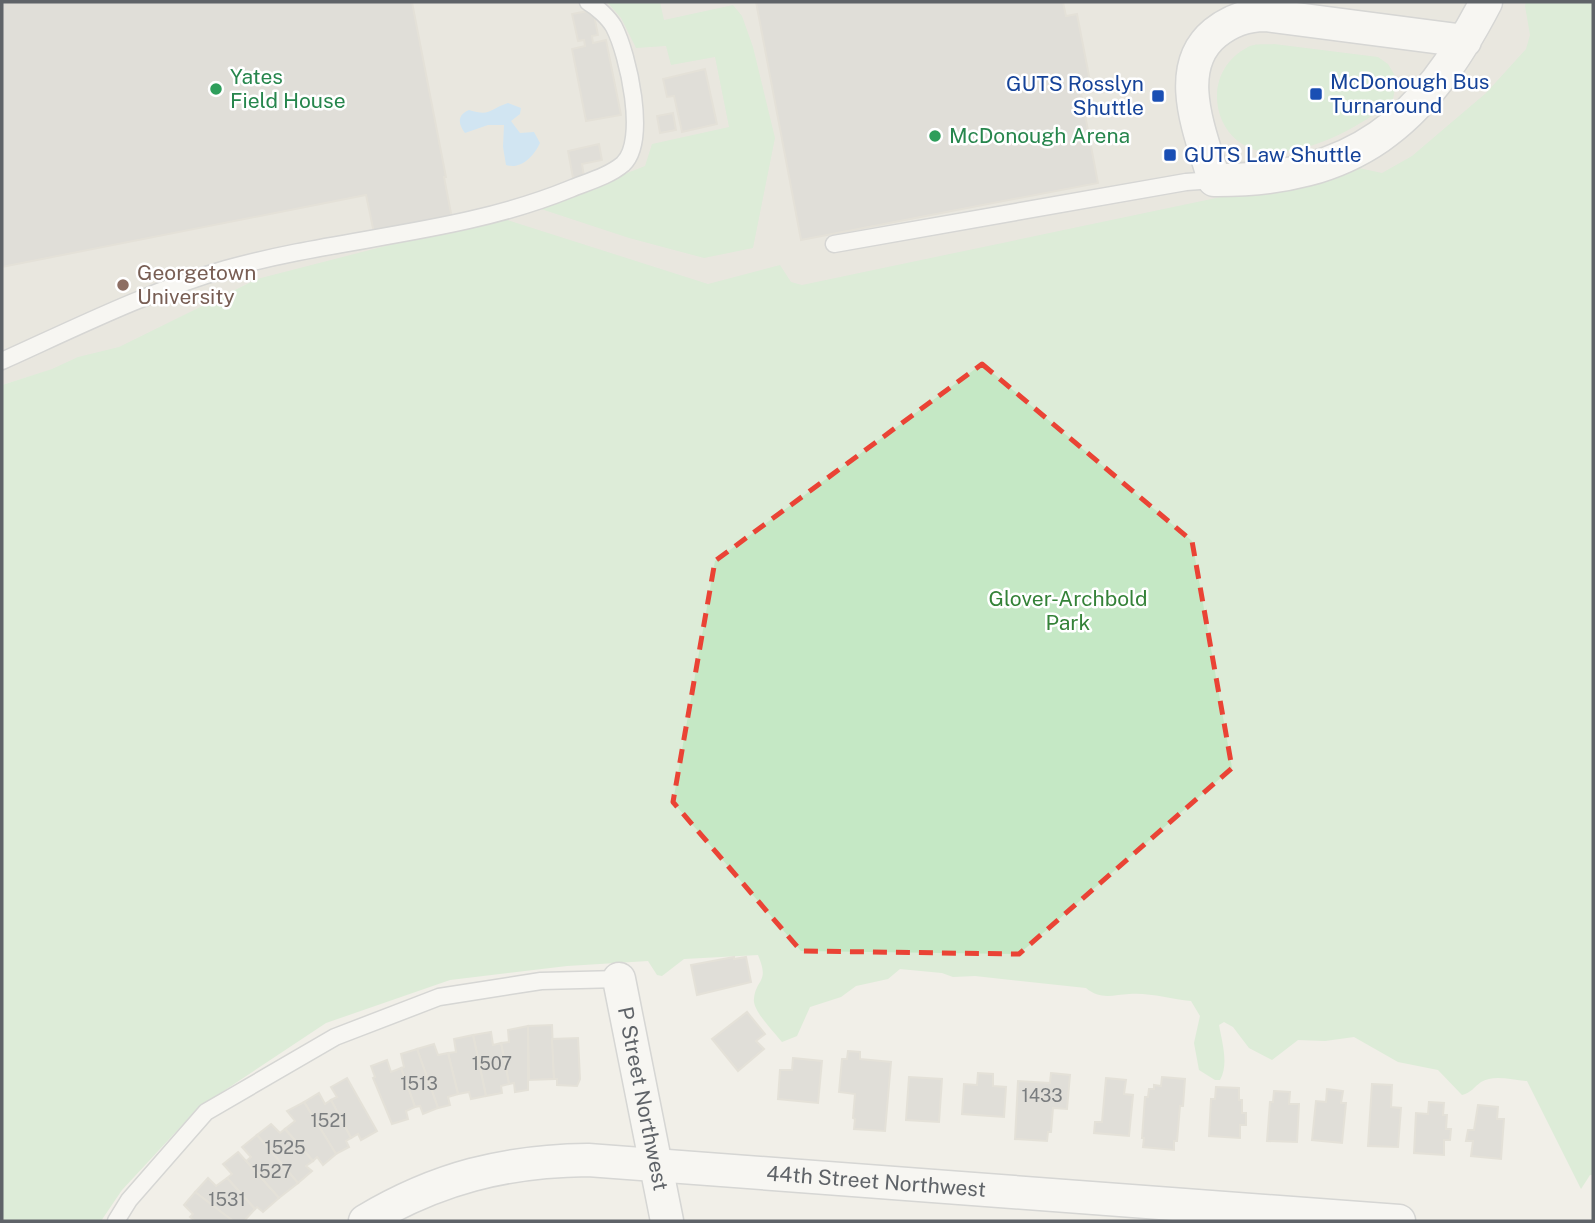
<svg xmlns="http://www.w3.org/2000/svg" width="1595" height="1223" viewBox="0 0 1595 1223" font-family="'Public Sans',sans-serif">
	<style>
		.education { fill: #e1ded6 }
		.green { fill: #c5e8c5 }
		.water { fill: #aadaff }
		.building { fill: #cccac5; stroke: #d6d1c6; stroke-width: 2 }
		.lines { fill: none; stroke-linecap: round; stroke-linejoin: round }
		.lane-casing { stroke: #b5b8bc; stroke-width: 19 }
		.street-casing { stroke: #b5b8bc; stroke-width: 35 }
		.lane { stroke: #fff; stroke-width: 16 }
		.street { stroke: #fff; stroke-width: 32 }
		.marked { fill: none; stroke: #ea4335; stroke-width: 5; stroke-dasharray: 14 9; stroke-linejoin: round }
		.leisure-dot { fill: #2e9e5b; stroke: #fff; stroke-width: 2.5 }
		.transit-dot { fill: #1a4fb4; stroke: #fff; stroke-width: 2.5 }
		.education-dot { fill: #8d6e63; stroke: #fff; stroke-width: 2.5 }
		.labels { text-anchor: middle; stroke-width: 5; stroke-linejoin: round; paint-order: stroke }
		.number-label { font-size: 18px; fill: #7a7d7f }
		.leisure-label { font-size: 21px; fill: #27864d; stroke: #fff; text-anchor: start }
		.transit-label { font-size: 21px; fill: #164399; stroke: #fff; text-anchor: start }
		.education-label { font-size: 21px; fill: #785e54; stroke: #fff; text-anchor: start }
		.park-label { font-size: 21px; fill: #348238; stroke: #fff }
		.street-label { font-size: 21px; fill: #5f6368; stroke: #fff }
	</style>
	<rect width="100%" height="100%" fill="#f1efe8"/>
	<!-- education -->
	<path class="education" d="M2 2H1593V292L746 296 257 279 115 350 2 385Z"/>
	<!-- green -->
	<g class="green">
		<path d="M607 2H660L664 20 733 5 742 16 753 47 775 138 753 248 704 258 629 238 538 208 645 166 652 144 729 127 715 57 671 65 666 46 636 48 621 18Z"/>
		<path d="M1526 2H1593V1175H1590L1581 1189 1527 1081C1513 1080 1493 1074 1481 1082 1474 1087 1471 1093 1462 1095L1438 1070 1398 1062 1354 1037 1325 1041 1298 1040 1272 1060 1249 1048 1233 1027 1224 1022 1219 1025C1222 1042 1229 1064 1220 1080H1215L1199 1070 1194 1043 1200 1016 1191 1001C1171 999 1148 992 1129 994 1113 995 1100 1000 1086 988L975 976 953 977 942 973 900 969 888 979 856 986 841 997 810 1007 797 1036 782 1042C775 1033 752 1010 754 999 756 978 770 983 758 955L684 959 662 976 657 975 648 961 567 966 450 980 326 1023 198 1108 122 1190 101 1221H2V385L52 369 78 357 119 347 257 279 498 217 708 284 780 265 791 282 802 285 1359 168 1382 173 1412 156 1486 93 1526 49 1530 35 1525 6Z"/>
		<path d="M1274 44 1378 57 1388 64 1397 79 1393 99 1387 106C1353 129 1316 151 1274 152 1214 154 1195 74 1248 47 1255 43 1266 45 1274 44Z"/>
	</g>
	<!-- water -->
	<path class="water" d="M508 103 521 108 520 114 511 121 520 133 534 132 540 143C534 156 521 170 506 165L503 147 504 125H488L465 133C458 124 457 115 469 110 491 117 489 109 508 103Z"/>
	<!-- building -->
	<g class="building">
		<path d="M2 2H412L446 177H444L452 218 374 233 366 195 2 267Z"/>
		<path d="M756 2H1063L1066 16 1077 14 1090 81 1091 86 1080 88 1098 183 801 240Z"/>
		<path d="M593 10 598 35 592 36 593 43 606 40 621 115 586 121 572 49 585 46 584 40 578 41 572 14Z"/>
		<path d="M705 69 717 124 682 132 674 96 667 97 663 79Z"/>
		<path d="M673 113 676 130 660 133 657 116Z"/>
		<path d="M599 144 602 160 582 164 584 176 573 178 568 151Z"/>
		<path d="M734 957V959L746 957 751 982 697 995 691 965Z"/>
		<path d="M747 1012 765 1034 756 1041 764 1049 738 1071 712 1039Z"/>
		<path d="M552 1025 554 1079 529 1080 528 1026Z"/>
		<path d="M528 1026V1090L515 1092 514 1083 509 1084 501 1043 509 1042 508 1030Z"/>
		<path d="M491 1032 493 1045 501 1043 509 1084 501 1086 502 1093 486 1096 473 1035Z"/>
		<path d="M473 1035 486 1096 471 1099 469 1092 458 1094 448 1053 456 1052 454 1039Z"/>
		<path d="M578 1038 580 1079 577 1086 557 1085V1079H554L552 1039Z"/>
		<path d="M434 1044 438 1055 448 1053 458 1094 448 1097 450 1105 438 1108 417 1049Z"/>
		<path d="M417 1049 438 1108 423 1114 420 1106 415 1107 401 1068 404 1067 401 1054Z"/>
		<path d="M848 1051 860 1052V1059L891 1062 885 1131 854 1129 855 1119 853 1118 855 1094 839 1092 842 1059H847Z"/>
		<path d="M793 1058 822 1061 818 1103 778 1099 780 1070H792Z"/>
		<path d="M387 1060 391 1072 401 1068 415 1107 406 1111 408 1119 392 1124 373 1078 375 1077 371 1066Z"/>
		<path d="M978 1073 993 1074V1086L1006 1087 1004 1117 962 1114 964 1084 977 1085Z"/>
		<path d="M1051 1073 1070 1075 1067 1109 1053 1108 1051 1132H1048L1047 1141 1015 1139 1018 1081 1050 1083Z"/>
		<path d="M909 1077 942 1079 939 1122 906 1120Z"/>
		<path d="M1162 1077 1185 1079 1183 1106H1180L1177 1141H1174V1150L1143 1147 1144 1138H1142L1145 1097H1148L1149 1089H1154V1085L1161 1086Z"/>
		<path d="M347 1078 377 1131 361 1140 358 1134 351 1138 331 1100 337 1097 331 1087Z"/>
		<path d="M1106 1078 1126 1080 1124 1094 1133 1095 1129 1136 1094 1133 1095 1122H1102Z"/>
		<path d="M1372 1084 1392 1085 1391 1107 1401 1108 1398 1147 1368 1146Z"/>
		<path d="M1216 1087 1239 1088V1100H1242V1113H1246V1125H1240V1138L1209 1136 1211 1099H1215Z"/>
		<path d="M1327 1089 1343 1091 1341 1103H1346L1342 1143 1312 1140 1316 1101 1326 1102Z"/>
		<path d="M1274 1091 1290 1092 1289 1104H1299L1297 1142 1267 1141 1270 1102H1273Z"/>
		<path d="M319 1093 325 1104 331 1100 351 1138 346 1141 349 1147 336 1154 304 1102Z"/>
		<path d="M304 1102 336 1154 323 1165 317 1157 313 1161 285 1129 295 1121 287 1111Z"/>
		<path d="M1429 1102 1444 1103 1443 1115H1447L1446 1129H1451L1450 1140H1444V1155L1414 1153 1416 1113 1428 1114Z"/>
		<path d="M1478 1105 1498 1107 1497 1119H1504L1501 1159 1471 1156 1473 1141H1466L1468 1130H1474Z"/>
		<path d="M271 1124 280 1133 285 1129 313 1161 306 1166 312 1171 298 1183 257 1135Z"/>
		<path d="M257 1135 298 1183 279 1198 246 1161 251 1157 242 1147Z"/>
		<path d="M238 1152 279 1198 263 1212 257 1207 255 1209 227 1178 232 1174 223 1164Z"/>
		<path d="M208 1178 216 1186 227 1178 255 1209 244 1221H233L195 1192Z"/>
		<path d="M195 1192 233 1221H195L190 1217 193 1214 184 1205Z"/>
	</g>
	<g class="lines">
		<!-- lane casing -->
		<g class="lane-casing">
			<g id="lane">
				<path d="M834 244 1186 182 1214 180"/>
				<path d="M2 361C75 328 149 291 226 269 340 237 460 234 570 189 587 182 609 176 623 164 648 141 628 54 614 27 609 18 597 7 588 2"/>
				<path d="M116 1221 129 1200 206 1112 335 1037 439 997 541 981 619 979"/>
			</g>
		</g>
		<!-- street casing -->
		<g class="street-casing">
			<g id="street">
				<path d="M1465 41 1265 15C1246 15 1230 21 1215 33 1171 69 1202 136 1214 180 1355 181 1423 123 1486 2"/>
				<path id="s1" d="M619 979 667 1221"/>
				<path id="s2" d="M365 1221C437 1178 505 1161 588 1160L1399 1221"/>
			</g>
		</g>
		<!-- lane -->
		<use href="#lane" class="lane"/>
		<!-- street -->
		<use href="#street" class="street"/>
	</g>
	<!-- marked area -->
	<path d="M0 0H1595V1223H0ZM982 364 1192 541 1232 768 1019 954 801 951 673 802 715 561Z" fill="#f1efe8" fill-opacity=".55" fill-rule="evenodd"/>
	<path class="marked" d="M982 364 1192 541 1232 768 1019 954 801 951 673 802 715 561Z"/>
	<!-- markers -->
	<g class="leisure-dot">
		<circle cx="216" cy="89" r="7"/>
		<circle cx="935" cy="136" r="7"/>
	</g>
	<g class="transit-dot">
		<rect x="1309" y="87" width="14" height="14" rx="3.5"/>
		<rect x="1151" y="89" width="14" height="14" rx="3.5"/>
		<rect x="1163" y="148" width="14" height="14" rx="3.5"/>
	</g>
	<circle class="education-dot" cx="123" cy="285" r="7"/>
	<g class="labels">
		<!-- number labels -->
		<g class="number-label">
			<text x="492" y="1070">1507</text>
			<text x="419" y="1090">1513</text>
			<text x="1042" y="1102">1433</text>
			<text x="329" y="1127">1521</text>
			<text x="285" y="1154">1525</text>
			<text x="272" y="1178">1527</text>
			<text x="227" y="1206">1531</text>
		</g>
		<!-- leisure labels -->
		<g class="leisure-label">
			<text x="230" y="84">Yates<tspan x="230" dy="24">Field House</tspan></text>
			<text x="949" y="143">McDonough Arena</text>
		</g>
		<!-- transit labels -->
		<g class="transit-label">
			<text x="1330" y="89">McDonough Bus<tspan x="1330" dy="24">Turnaround</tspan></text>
			<text x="1144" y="91" text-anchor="end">GUTS Rosslyn<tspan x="1144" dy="24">Shuttle</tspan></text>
			<text x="1184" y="162">GUTS Law Shuttle</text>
		</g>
		<!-- education labels -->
		<g class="education-label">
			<text x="137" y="280">Georgetown<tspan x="137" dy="24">University</tspan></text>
		</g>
		<!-- park labels -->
		<g class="park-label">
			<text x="1068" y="606">Glover-Archbold<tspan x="1068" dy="24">Park</tspan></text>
		</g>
		<!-- street labels -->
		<g class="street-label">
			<text dy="7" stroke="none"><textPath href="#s1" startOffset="122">P Street Northwest</textPath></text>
			<text dy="7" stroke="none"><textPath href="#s2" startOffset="523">44th Street Northwest</textPath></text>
		</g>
	</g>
	<!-- border -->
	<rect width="1595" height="1223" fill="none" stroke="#5f6368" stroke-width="7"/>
</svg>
